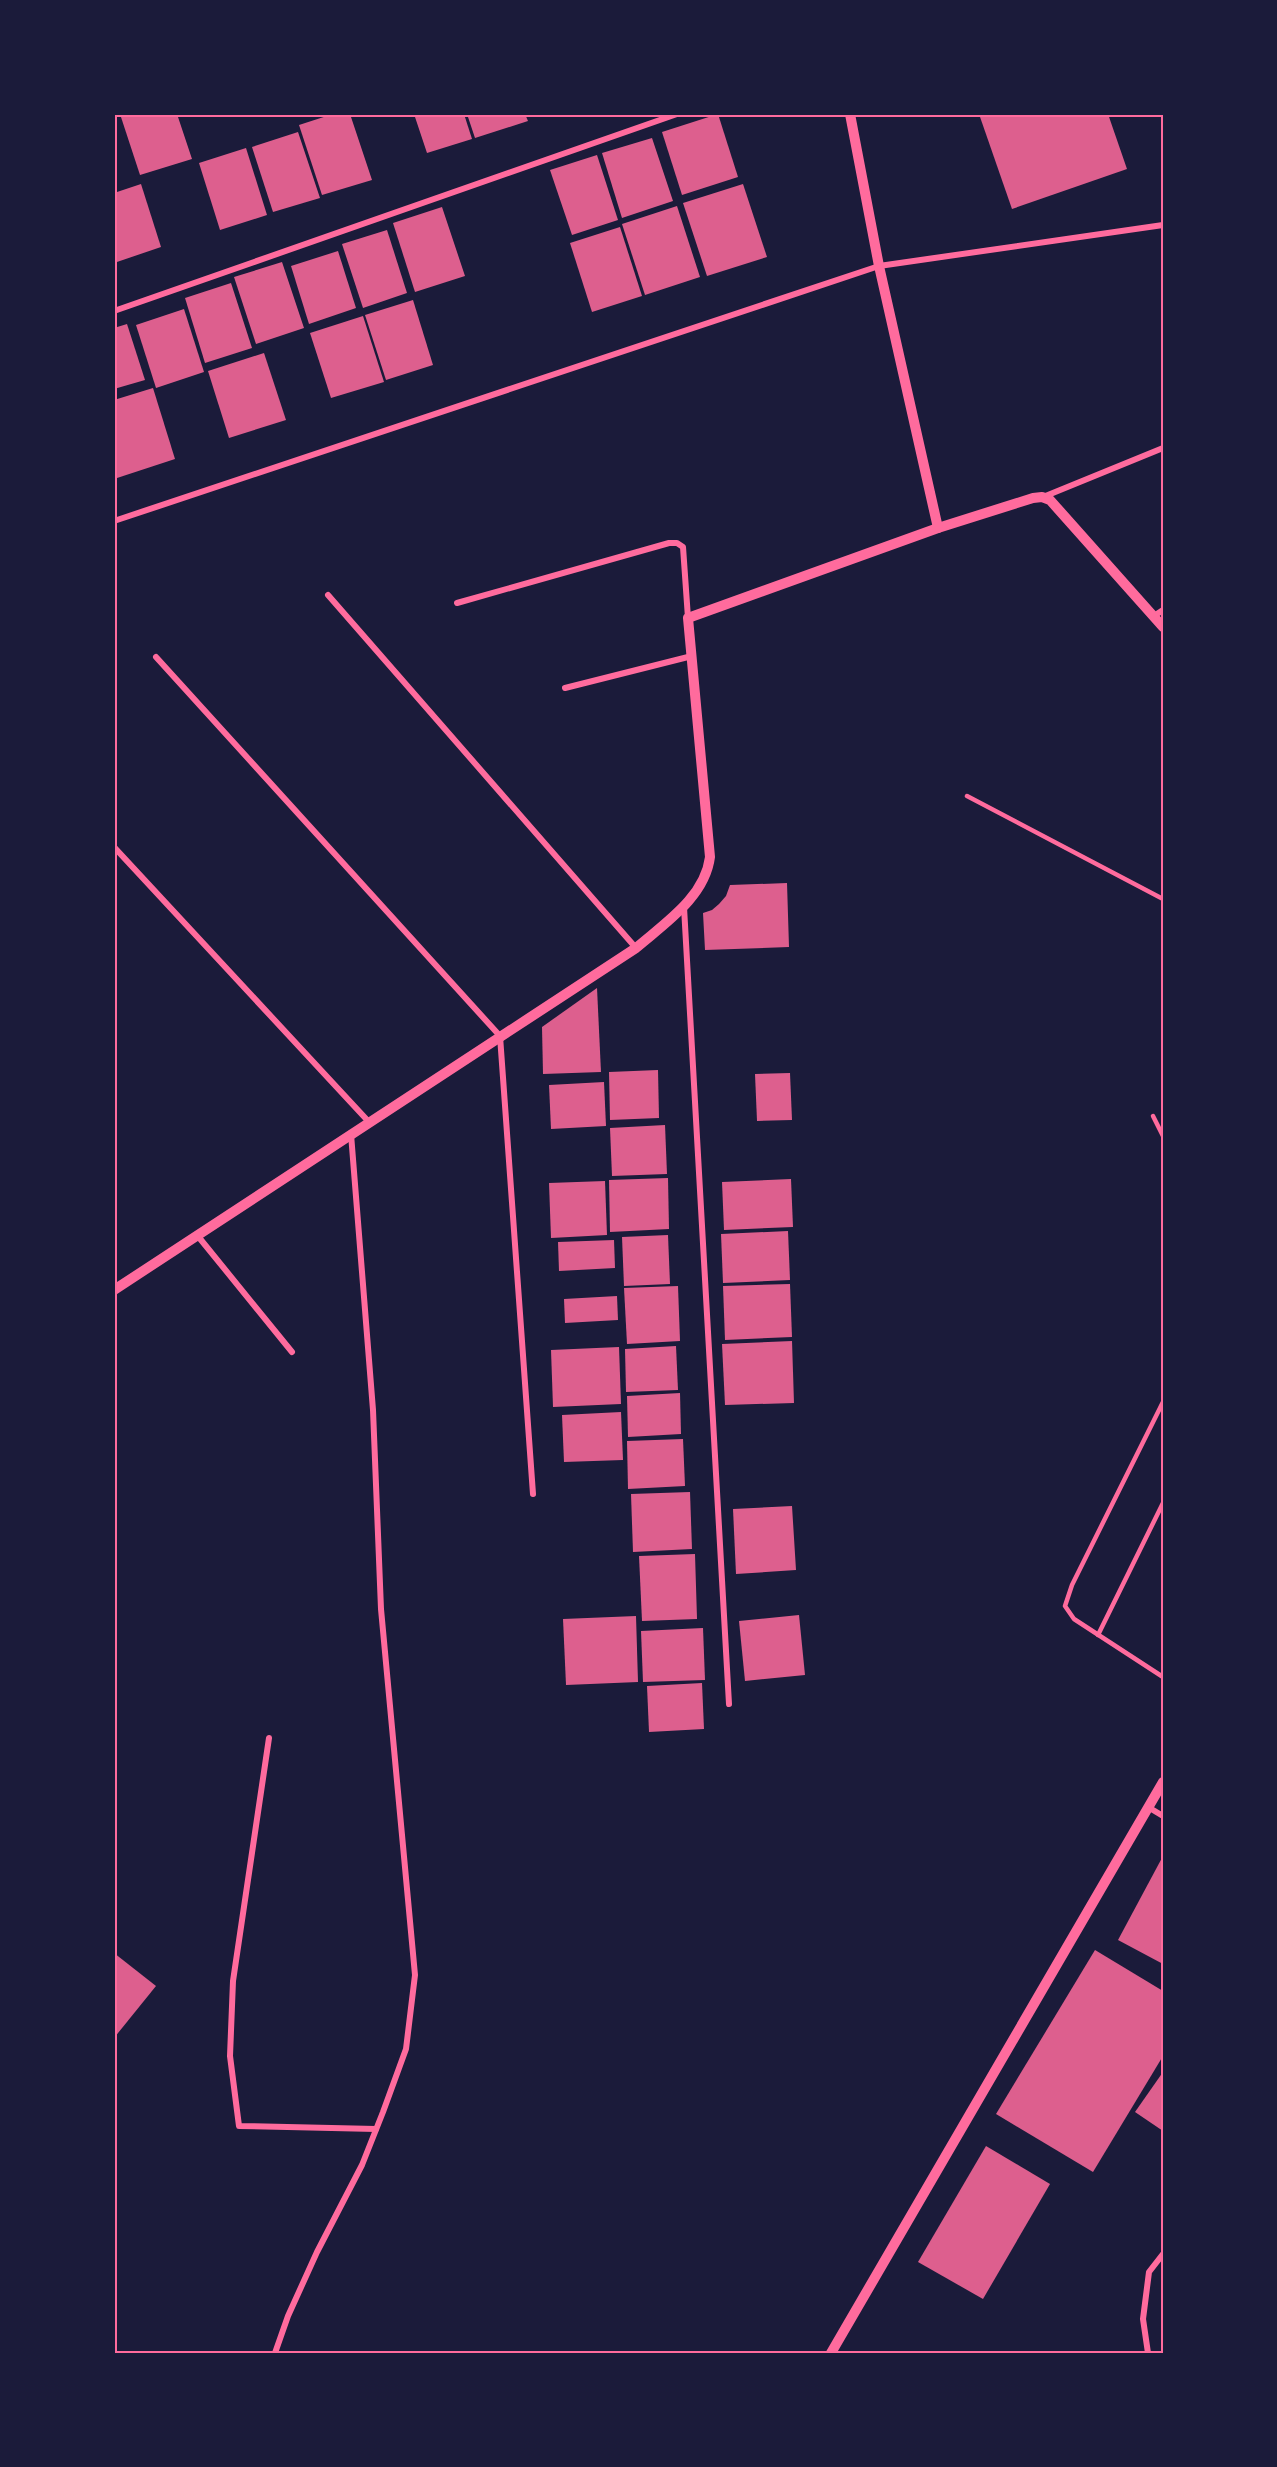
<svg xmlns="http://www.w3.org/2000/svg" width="1277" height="2467" viewBox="0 0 1277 2467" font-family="Raleway,sans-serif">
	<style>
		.building { fill: #dd5f8e }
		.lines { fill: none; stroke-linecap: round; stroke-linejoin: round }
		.service { stroke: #ff6b9d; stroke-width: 4.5 }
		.minor { stroke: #ff6b9d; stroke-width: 6 }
		.tertiary { stroke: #ff6b9d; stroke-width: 10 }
		.neatline { fill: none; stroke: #ff6b9d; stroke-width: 2 }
	</style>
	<rect width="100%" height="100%" fill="#1b1b3a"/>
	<!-- building -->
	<g class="building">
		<path d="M120 114H177L192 159 140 175Z"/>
		<path d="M333 114H350L372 180 322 195 299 125Z"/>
		<path d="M414 114H464L472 139 427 153Z"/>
		<path d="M467 114H525L528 121 475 138Z"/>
		<path d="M718 114 738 177 682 195 662 132Z"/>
		<path d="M979 114H1108L1127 169 1012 209Z"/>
		<path d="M298 132 320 198 273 212 252 147Z"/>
		<path d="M652 138 673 201 622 218 602 153Z"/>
		<path d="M246 148 267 215 220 230 199 163Z"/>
		<path d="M597 155 618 220 572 235 550 170Z"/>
		<path d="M141 184 161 247 114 263V193Z"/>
		<path d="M743 184 767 257 707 276 683 203Z"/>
		<path d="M677 206 700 277 645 295 622 224Z"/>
		<path d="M442 207 465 276 415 292 393 223Z"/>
		<path d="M620 227 642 296 592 312 570 243Z"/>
		<path d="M387 230 407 293 363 308 342 244Z"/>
		<path d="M338 251 356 308 309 324 291 266Z"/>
		<path d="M282 262 304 328 256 344 234 277Z"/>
		<path d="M231 283 252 348 205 363 185 298Z"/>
		<path d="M413 300 433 365 386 380 365 315Z"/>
		<path d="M184 309 204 372 156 388 136 325Z"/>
		<path d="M363 316 384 382 331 398 310 333Z"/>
		<path d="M127 324 145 380 114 389V328Z"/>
		<path d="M264 353 286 420 229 438 208 371Z"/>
		<path d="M153 388 175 459 114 479V400Z"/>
		<path d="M787 883 789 947 705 950 703 913 712 910 719 904 726 896 730 885Z"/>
		<path d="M597 988 601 1072 543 1074 542 1027Z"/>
		<path d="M658 1070 659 1118 610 1120 609 1072Z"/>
		<path d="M790 1073 792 1120 757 1121 755 1074Z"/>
		<path d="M604 1082 606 1126 551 1129 549 1085Z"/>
		<path d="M665 1125 667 1174 612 1176 610 1128Z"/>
		<path d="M668 1178 669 1229 610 1232 609 1180Z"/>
		<path d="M791 1179 793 1227 724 1230 722 1182Z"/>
		<path d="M605 1181 607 1235 551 1238 549 1183Z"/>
		<path d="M788 1231 790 1280 723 1283 721 1234Z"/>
		<path d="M668 1235 670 1284 624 1286 622 1237Z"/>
		<path d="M614 1240 615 1268 559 1271 558 1242Z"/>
		<path d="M790 1284 792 1337 725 1340 723 1286Z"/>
		<path d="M678 1286 680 1341 627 1344 624 1288Z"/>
		<path d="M617 1296 618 1320 565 1323 564 1299Z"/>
		<path d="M792 1341 794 1403 725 1405 722 1344Z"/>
		<path d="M676 1346 678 1390 626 1392 625 1349Z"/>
		<path d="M619 1347 621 1404 553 1407 551 1350Z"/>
		<path d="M680 1393 681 1434 628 1437 627 1396Z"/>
		<path d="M621 1412 623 1460 564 1462 562 1415Z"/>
		<path d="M683 1439 685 1486 628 1489 627 1441Z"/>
		<path d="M690 1492 692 1549 633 1552 631 1494Z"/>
		<path d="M792 1506 796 1570 736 1574 733 1509Z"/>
		<path d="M695 1554 697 1619 642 1621 639 1556Z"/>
		<path d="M799 1615 805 1675 745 1681 739 1621Z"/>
		<path d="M636 1616 638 1682 566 1685 563 1619Z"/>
		<path d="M703 1628 705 1680 643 1682 641 1631Z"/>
		<path d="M702 1683 704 1729 649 1732 647 1686Z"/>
		<path d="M1163 1856V1964L1118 1940Z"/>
		<path d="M1095 1950 1163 1991V2056L1093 2172 996 2114Z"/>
		<path d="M114 1953 156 1986 114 2038Z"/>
		<path d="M1163 2072V2131L1135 2112Z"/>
		<path d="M986 2146 1050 2184 983 2299 918 2262Z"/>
	</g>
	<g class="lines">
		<!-- service -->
		<g class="service">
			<path d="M967 796 1163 899"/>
			<path d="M1153 1116 1163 1136"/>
			<path d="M1163 1402 1072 1585 1065 1606 1074 1619 1163 1677"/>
			<path d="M1098 1635 1163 1503"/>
		</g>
		<!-- minor -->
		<g class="minor">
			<path d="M114 311 677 114"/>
			<path d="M1043 497 1163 448"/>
			<path d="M114 521 879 266 1163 225"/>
			<path d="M328 595 636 948"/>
			<path d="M457 603 669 543H677L683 547 688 618"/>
			<path d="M1154 616 1163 610"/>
			<path d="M156 657 500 1036 533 1494"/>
			<path d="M565 688 692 656"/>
			<path d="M114 847 369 1122"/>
			<path d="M684 907 729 1704"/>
			<path d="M197 1235 292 1352"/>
			<path d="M269 1738 233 1981 230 2056 239 2126 376 2129"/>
			<path d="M1148 1807 1163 1816"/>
			<path d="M275 2353 288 2316 317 2252 362 2165 383 2112 406 2049 415 1975 381 1609 373 1410 351 1134"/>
			<path d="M1148 2353 1143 2319 1149 2272 1163 2254"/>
		</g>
		<!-- tertiary -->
		<g class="tertiary">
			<path d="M938 528 1033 498 1042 497 1050 500 1163 627"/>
			<path d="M114 1290 636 948C665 923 705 897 710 857L688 618 938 528 879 266 850 114"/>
			<path d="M831 2353 1163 1782"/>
		</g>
	</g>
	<!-- border -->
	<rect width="1277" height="2467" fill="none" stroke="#1b1b3a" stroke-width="231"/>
	<rect x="116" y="116" width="1046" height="2236" class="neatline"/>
</svg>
